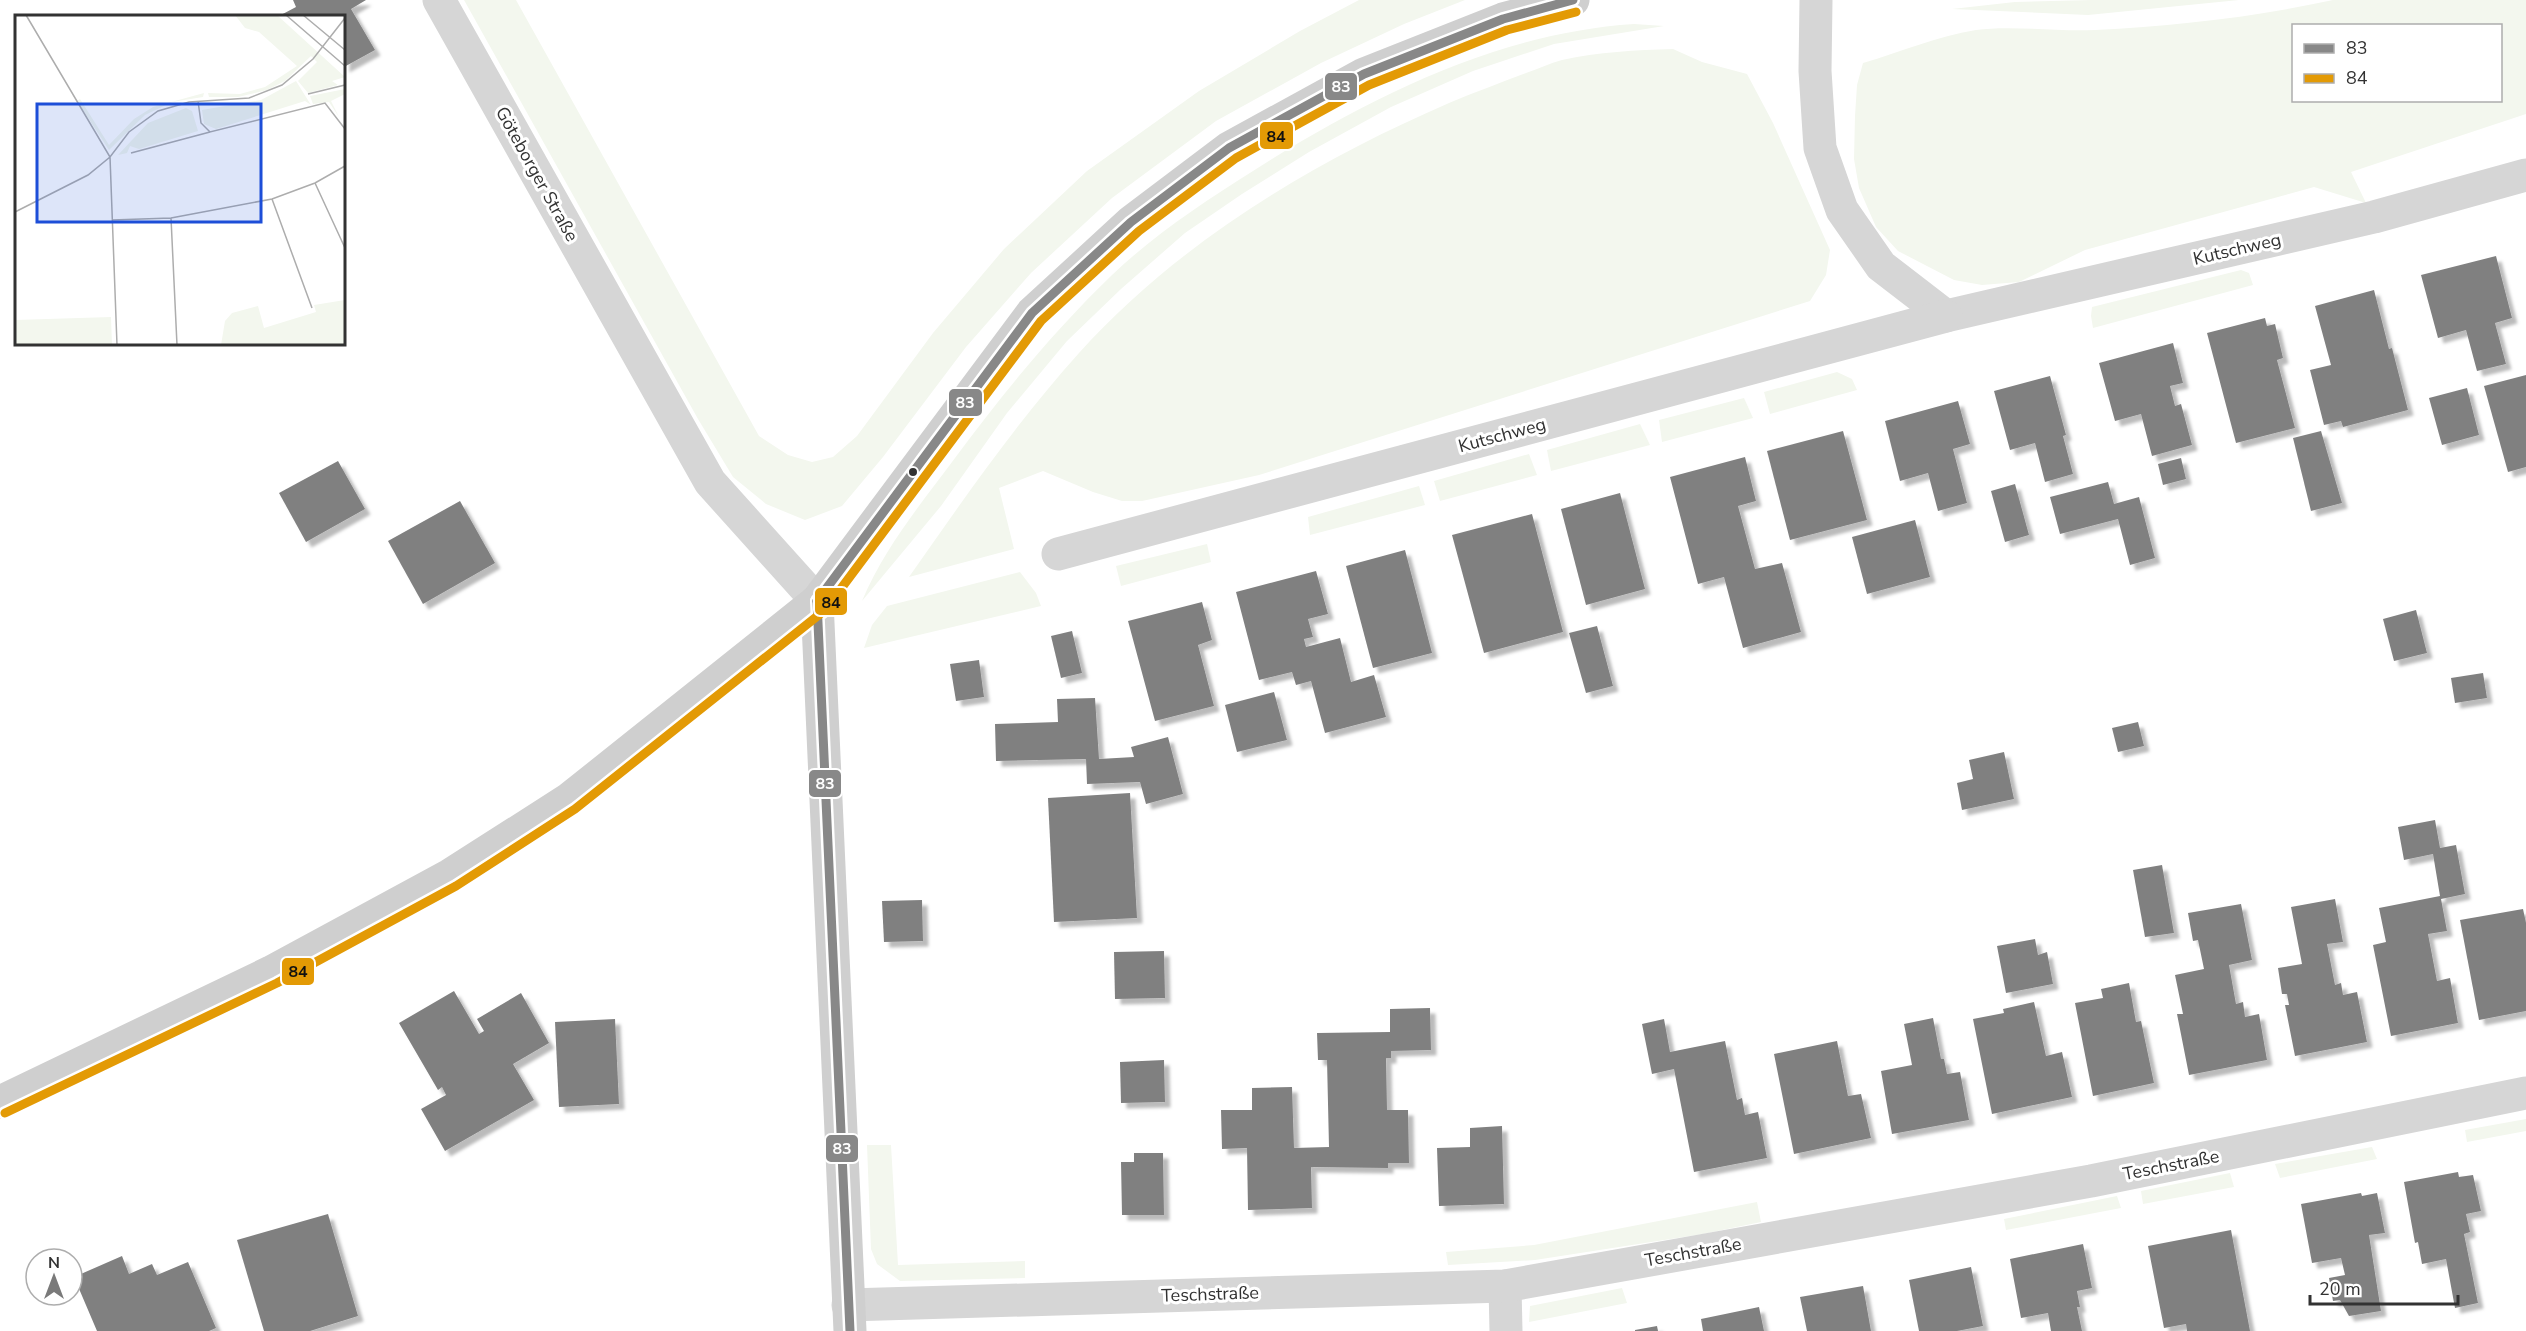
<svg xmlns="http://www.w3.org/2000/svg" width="2526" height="1331" viewBox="0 0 2526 1331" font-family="'Nunito Sans',sans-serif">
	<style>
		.green { fill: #f3f7ee; fill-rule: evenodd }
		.building { fill: #808080; filter: url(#shadow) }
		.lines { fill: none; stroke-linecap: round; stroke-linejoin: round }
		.street { stroke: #d6d6d6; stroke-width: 33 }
		.secondary { stroke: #cfcfcf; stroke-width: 33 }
		.bus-1-casing { stroke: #fff; stroke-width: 14 }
		.bus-2-casing { stroke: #fff; stroke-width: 14 }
		.bus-1 { stroke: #888; stroke-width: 9 }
		.bus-2 { stroke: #e39a05; stroke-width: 9 }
		.bus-dot { fill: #323232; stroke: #fff; stroke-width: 2 }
		.labels { text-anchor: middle; stroke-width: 6; stroke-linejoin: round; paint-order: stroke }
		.street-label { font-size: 18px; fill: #323232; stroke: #fff }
		.inset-road { fill: none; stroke: #adadad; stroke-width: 1.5 }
		.view { fill: #1d4ed8; fill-opacity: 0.15; stroke: #1d4ed8; stroke-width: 3 }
		.inset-edge { fill: none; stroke: #323232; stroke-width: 3 }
		.line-badge { stroke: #fff; stroke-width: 2 }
		.badge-label { font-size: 16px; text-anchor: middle; font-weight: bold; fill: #fff }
		.pale-badge-label { font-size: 16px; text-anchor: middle; font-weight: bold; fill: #111 }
	</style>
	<defs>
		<filter id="shadow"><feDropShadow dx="5.5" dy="5.5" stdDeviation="1.5" flood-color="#0004"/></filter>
	</defs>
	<rect width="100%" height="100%" fill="#fff"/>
	<!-- green -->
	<g class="green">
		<path d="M464 0H516L759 436 788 455 812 462 833 457 857 436 933 333 1004 249 1087 171 1199 91 1300 31 1359 0H1465L1404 24 1321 63 1216 121 1112 198 1031 273 966 347 883 457 842 506 805 520 766 504 733 477 698 419Z"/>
		<path d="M2092 0H2239L2088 15 1952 9 2015 2Z"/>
		<path d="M2333 0H2526V114L2351 172 2366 203 2314 187 2085 250 2019 282 1982 285 1954 280 1898 251 1876 227 1859 188 1854 159 1855 116 1857 85 1863 63C1901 52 1937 36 1976 30 2011 25 2058 32 2095 30 2174 26 2255 17 2333 0ZM2294 26H2500V100H2294Z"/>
		<path d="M1634 24 1664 26 1554 44 1473 71 1391 107 1309 152 1242 194 1185 233 1121 289 1067 341 1007 413 941 506 862 601C885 547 920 505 955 458 1003 393 1054 331 1112 275 1155 234 1204 202 1253 171 1368 98 1497 33 1634 24Z"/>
		<path d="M1673 49 1702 62 1747 74 1773 123 1830 250 1826 275 1810 301 1259 475 1142 501H1122L1093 492 1043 471 999 488 1014 549 909 577C963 500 1016 423 1079 353 1179 242 1313 162 1449 103 1475 92 1500 83 1526 73 1538 69 1550 63 1562 60 1598 52 1636 50 1673 49Z"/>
		<path d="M2241 270 2249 273 2253 285 2093 328 2091 316 2092 307Z"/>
		<path d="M1837 372 1852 379 1857 390 1770 414 1764 392Z"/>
		<path d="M1744 398 1753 418 1662 442 1659 420Z"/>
		<path d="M1640 424 1650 445 1551 471 1547 450Z"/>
		<path d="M1529 454 1537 475 1440 501 1434 481Z"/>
		<path d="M1419 486 1425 505 1310 535 1308 517Z"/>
		<path d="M1207 544 1211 562 1121 586 1116 566Z"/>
		<path d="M1020 572 1036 593 1041 606 864 648 872 625 887 606Z"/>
		<path d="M2526 1119V1131L2467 1142 2465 1130Z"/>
		<path d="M867 1145H891L898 1265 1025 1261V1278L900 1281 877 1264 871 1249Z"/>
		<path d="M2372 1147 2377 1159 2280 1178 2275 1164Z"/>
		<path d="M2230 1173 2234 1187 2143 1204 2141 1191Z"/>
		<path d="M2117 1196 2121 1208 2006 1230 2004 1219Z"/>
		<path d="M1757 1202 1761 1222 1703 1234 1535 1260 1448 1265 1446 1252 1534 1245Z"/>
		<path d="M1622 1288 1627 1303 1529 1322 1530 1306Z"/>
	</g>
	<!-- building -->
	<g class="building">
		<path d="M293 0H366L351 9 375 50 344 67V16H279L296 7Z"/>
		<path d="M2496 256 2512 318 2495 323 2506 364 2477 371 2466 330 2438 338 2421 275Z"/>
		<path d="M2374 290 2389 349 2392 348 2408 410 2343 427 2341 421 2324 425 2310 370 2331 365 2315 306Z"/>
		<path d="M2265 318 2267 326 2275 324 2283 358 2277 360 2295 428 2236 443 2207 333Z"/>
		<path d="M2173 343 2183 383 2170 386 2175 406 2181 404 2192 445 2152 456 2141 414 2115 421 2099 363Z"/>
		<path d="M2526 375V467L2508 472 2484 386Z"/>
		<path d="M2050 376 2066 435 2063 436 2073 474 2045 482 2035 443 2010 450 1994 391Z"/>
		<path d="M2467 388 2479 435 2442 445 2429 398Z"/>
		<path d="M1958 401 1970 444 1953 449 1967 503 1938 511 1928 473 1900 481 1885 421Z"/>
		<path d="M1843 431 1867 520 1790 540 1767 451Z"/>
		<path d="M2321 431 2342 503 2311 511 2293 438Z"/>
		<path d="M1745 457 1756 501 1738 506 1755 569 1782 563 1801 632 1743 648 1724 577 1698 584 1670 477Z"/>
		<path d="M2181 458 2186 479 2163 485 2158 464Z"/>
		<path d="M338 461 365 509 306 542 279 493Z"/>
		<path d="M2108 482 2114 504 2139 497 2155 558 2130 565 2118 519 2060 534 2050 497Z"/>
		<path d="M2015 484 2029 535 2005 542 1991 491Z"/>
		<path d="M1620 493 1645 589 1586 605 1561 509Z"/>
		<path d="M460 501 495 563 423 604 388 541Z"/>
		<path d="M1532 514 1563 632 1484 653 1452 535Z"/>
		<path d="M1915 520 1930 577 1867 594 1852 537Z"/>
		<path d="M1405 550 1432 653 1373 668 1346 566Z"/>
		<path d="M1316 571 1328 614 1308 619 1313 637 1304 639 1306 647 1340 638 1351 682 1374 675 1386 717 1325 733 1311 681 1296 685 1292 672 1259 680 1236 592Z"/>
		<path d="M1202 602 1212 640 1198 645 1214 706 1155 721 1128 621Z"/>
		<path d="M2416 610 2427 653 2394 661 2383 619Z"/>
		<path d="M1597 626 1613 686 1586 693 1569 633Z"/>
		<path d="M1072 631 1082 673 1061 678 1051 636Z"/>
		<path d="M979 660 984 697 956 701 950 664Z"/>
		<path d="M2483 673 2487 698 2455 703 2451 678Z"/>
		<path d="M1274 692 1287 740 1237 752 1225 705Z"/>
		<path d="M1095 698 1099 759 1134 757 1131 747 1168 737 1183 794 1146 804 1140 782 1087 784 1086 759 996 761 995 724 1058 722 1057 699Z"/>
		<path d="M2138 722 2144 746 2118 752 2112 728Z"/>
		<path d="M2004 752 2014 799 1962 810 1957 783 1973 779 1969 760Z"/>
		<path d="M1130 793 1137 918 1054 922 1048 798Z"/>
		<path d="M2435 820 2440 848 2456 845 2465 894 2441 899 2447 931 2428 934 2437 981 2450 978 2458 1023 2391 1036 2373 945 2386 942 2379 908 2440 896 2433 854 2404 860 2398 827Z"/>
		<path d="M2162 865 2174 933 2145 937 2133 870Z"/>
		<path d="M2335 899 2343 942 2327 944 2335 985 2341 983 2343 995 2357 992 2367 1042 2295 1056 2285 1005H2289L2287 994H2282L2278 968 2302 964 2291 907Z"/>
		<path d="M922 900 923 941 884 942 882 901Z"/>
		<path d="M2241 904 2252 960 2229 965 2236 1004 2243 1002 2245 1017 2259 1014 2267 1060 2189 1075 2177 1014H2183L2175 975 2204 969 2198 940 2193 941 2188 913Z"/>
		<path d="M2523 909 2526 923V1011L2479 1020 2460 920Z"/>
		<path d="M2035 939 2038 955 2047 952 2053 984 2006 993 1997 946Z"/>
		<path d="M1164 951 1165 998 1115 999 1114 952Z"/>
		<path d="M2129 983 2136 1022 2141 1021 2154 1083 2093 1096 2075 1003 2103 998 2101 989Z"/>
		<path d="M454 991 479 1034 484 1031 477 1019 521 993 549 1043 513 1064 534 1100 445 1151 421 1109 446 1095 442 1087 438 1090 399 1023Z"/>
		<path d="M2034 1002 2046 1056 2062 1052 2072 1097 1992 1114 1973 1019 2004 1013 2003 1009Z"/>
		<path d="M1430 1008 1431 1050 1391 1051V1058H1386L1387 1110H1408L1409 1163H1388V1168L1311 1167 1312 1208 1248 1210 1247 1148 1222 1149 1221 1110H1252V1088L1292 1087 1294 1148 1329 1147 1327 1060H1318L1317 1033 1390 1032V1009Z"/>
		<path d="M1933 1018 1941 1059H1944L1947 1074 1960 1072 1969 1120 1892 1134 1881 1071 1912 1065 1904 1024Z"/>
		<path d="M615 1019 619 1104 559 1107 555 1022Z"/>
		<path d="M1664 1019 1670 1052 1725 1041 1737 1100 1742 1098 1745 1115 1758 1112 1767 1158 1694 1172 1674 1069 1652 1074 1642 1024Z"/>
		<path d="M1837 1041 1848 1096 1861 1094 1871 1138 1794 1154 1774 1054Z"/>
		<path d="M1164 1060 1165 1102 1121 1103 1120 1062Z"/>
		<path d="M1502 1126 1504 1204 1439 1206 1437 1148 1470 1147V1128Z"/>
		<path d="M1134 1153H1163L1164 1215H1122L1121 1162H1134Z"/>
		<path d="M2458 1172 2459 1177 2473 1175 2481 1211 2466 1214 2470 1232 2464 1234 2478 1303 2455 1308 2446 1259 2422 1264 2418 1242 2415 1243 2404 1182Z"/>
		<path d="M2361 1193 2362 1196 2377 1193 2385 1233 2369 1235 2381 1311 2349 1316 2340 1300 2333 1301 2329 1278 2345 1275 2341 1258 2312 1263 2301 1204Z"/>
		<path d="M328 1214 358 1316 310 1331H264L237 1240Z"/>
		<path d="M2231 1230 2250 1331H2187L2186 1324 2164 1328 2148 1246Z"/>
		<path d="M2083 1244 2092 1288 2077 1291 2080 1307H2077L2082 1331H2051L2048 1313 2021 1318 2010 1259Z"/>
		<path d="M122 1256 129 1274 152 1264 157 1275 188 1262 216 1328 209 1331H97L74 1277Z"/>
		<path d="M1971 1267 1983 1326 1957 1331H1919L1909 1280Z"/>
		<path d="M1863 1286 1871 1331H1807L1800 1297Z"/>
		<path d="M1759 1307 1764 1331H1703L1701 1319Z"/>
		<path d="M1657 1326 1658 1331H1635V1330Z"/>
	</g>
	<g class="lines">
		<!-- street -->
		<g class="street">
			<path d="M439 0 710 482 817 601"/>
			<path d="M1816 0 1815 71 1820 148 1842 210 1881 266 1946 316 2374 217 2526 175"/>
			<path d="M1058 554 1946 316"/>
			<path d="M1505 1286 1506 1331"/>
			<path d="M848 1305 1505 1286 2091 1181 2526 1093"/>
		</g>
		<!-- secondary -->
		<g class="secondary">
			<path d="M817 601 850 1331"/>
			<path d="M0 1102 271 972 450 875 569 799 817 601 1032 313 1131 222 1229 148 1364 74 1503 19 1573 0"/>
		</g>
		<!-- bus-1 casing -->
		<g class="bus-1-casing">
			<g id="bus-1">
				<path d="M817 601 1032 313 1131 222 1229 148 1364 74 1503 19 1573 0"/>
				<path d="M817 601 850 1331"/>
			</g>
		</g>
		<!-- bus-2 casing -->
		<g class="bus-2-casing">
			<path id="bus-2" d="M5 1113 277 983 456 886 575 809 825 610 1041 321 1139 231 1236 158 1369 85 1507 30 1576 12"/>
		</g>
		<!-- bus-1 -->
		<use href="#bus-1" class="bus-1"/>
		<!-- bus-2 -->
		<use href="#bus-2" class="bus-2"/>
	</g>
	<!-- markers -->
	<circle class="bus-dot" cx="913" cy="472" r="5"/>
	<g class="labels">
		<!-- street labels -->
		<g class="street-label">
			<text transform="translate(537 174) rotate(61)" y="6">Göteborger Straße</text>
			<text transform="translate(2237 249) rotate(-13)" y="6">Kutschweg</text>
			<text transform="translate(1502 435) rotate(-15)" y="6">Kutschweg</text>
			<text transform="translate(2171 1165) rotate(-11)" y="6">Teschstraße</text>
			<text transform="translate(1693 1252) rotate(-10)" y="6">Teschstraße</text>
			<text transform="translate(1210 1294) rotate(-2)" y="6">Teschstraße</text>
		</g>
	</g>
	<!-- overview -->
	<g transform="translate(15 15)">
		<rect width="330" height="330" fill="#fff"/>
		<path d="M220 0H262L330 62 317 66 323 70 293 78 283 66 302 47 296 41 270 66 252 75 223 82H194L193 78 225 79 250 72 282 51 244 17 230 13ZM281 66 296 90 290 86 201 114 189 109 187 95 246 85ZM330 74V79L316 86 324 102 314 87 298 89 295 81ZM189 78 188 82 157 87 130 100 94 135 62 86 65 84 94 130 119 104 138 92ZM171 93 177 96 183 116 124 134 115 131 112 138 103 140 133 108ZM330 285V330H206L210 306 217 298 243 291 249 313 301 297 299 290ZM96 302 97 330H0V305Z" fill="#f3f7ee"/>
		<path class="inset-road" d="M11 0 95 142 102 330M271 0 330 51M288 0 330 35M293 79 330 70M183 86 186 108 195 117 310 88 330 114M116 138 195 117M300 168 330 233M257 184 297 293M0 197 73 160 95 142 114 117 143 96 174 87 234 83 267 70 298 44 330 3M156 203 162 330M97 205 156 203 257 184 300 168 330 151"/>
		<path class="view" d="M22 89H246V207H22Z"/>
		<rect width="330" height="330" class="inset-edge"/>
	</g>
	<g class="line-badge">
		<rect x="1324" y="72" width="34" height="29" rx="6" fill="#888"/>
		<rect x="1259" y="121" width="35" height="29" rx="6" fill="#e39a05"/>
		<rect x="948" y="388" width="35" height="29" rx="6" fill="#888"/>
		<rect x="814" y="587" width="34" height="29" rx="6" fill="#e39a05"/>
		<rect x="808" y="769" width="34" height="29" rx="6" fill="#888"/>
		<rect x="281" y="957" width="34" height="29" rx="6" fill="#e39a05"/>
		<rect x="825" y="1134" width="34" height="29" rx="6" fill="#888"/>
	</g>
	<g class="badge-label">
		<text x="1341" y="92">83</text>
		<text x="965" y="408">83</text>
		<text x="825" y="789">83</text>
		<text x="842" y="1154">83</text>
	</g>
	<g class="pale-badge-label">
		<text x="1276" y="142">84</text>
		<text x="831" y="608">84</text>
		<text x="298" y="977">84</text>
	</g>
	<!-- legend -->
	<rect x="2292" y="24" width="210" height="78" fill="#ffffff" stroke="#adadad" stroke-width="1.5"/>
	<rect x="2304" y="44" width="30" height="9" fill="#888888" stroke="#adadad" stroke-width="1.5"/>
	<text x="2346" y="54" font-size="18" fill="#323232">83</text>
	<rect x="2304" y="74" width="30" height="9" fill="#e39a05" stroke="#adadad" stroke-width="1.5"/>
	<text x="2346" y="84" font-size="18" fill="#323232">84</text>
	<!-- north arrow -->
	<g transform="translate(54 1277)"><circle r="28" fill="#ffffff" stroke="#adadad" stroke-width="1.5"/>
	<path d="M0-4.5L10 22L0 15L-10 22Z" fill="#7a7a7a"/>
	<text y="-9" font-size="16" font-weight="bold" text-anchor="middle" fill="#323232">N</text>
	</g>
	<!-- scale -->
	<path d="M2310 1295v9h148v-9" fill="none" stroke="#323232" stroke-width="3"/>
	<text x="2319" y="1295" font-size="18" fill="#323232" stroke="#ffffff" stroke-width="4.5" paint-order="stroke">20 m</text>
</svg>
